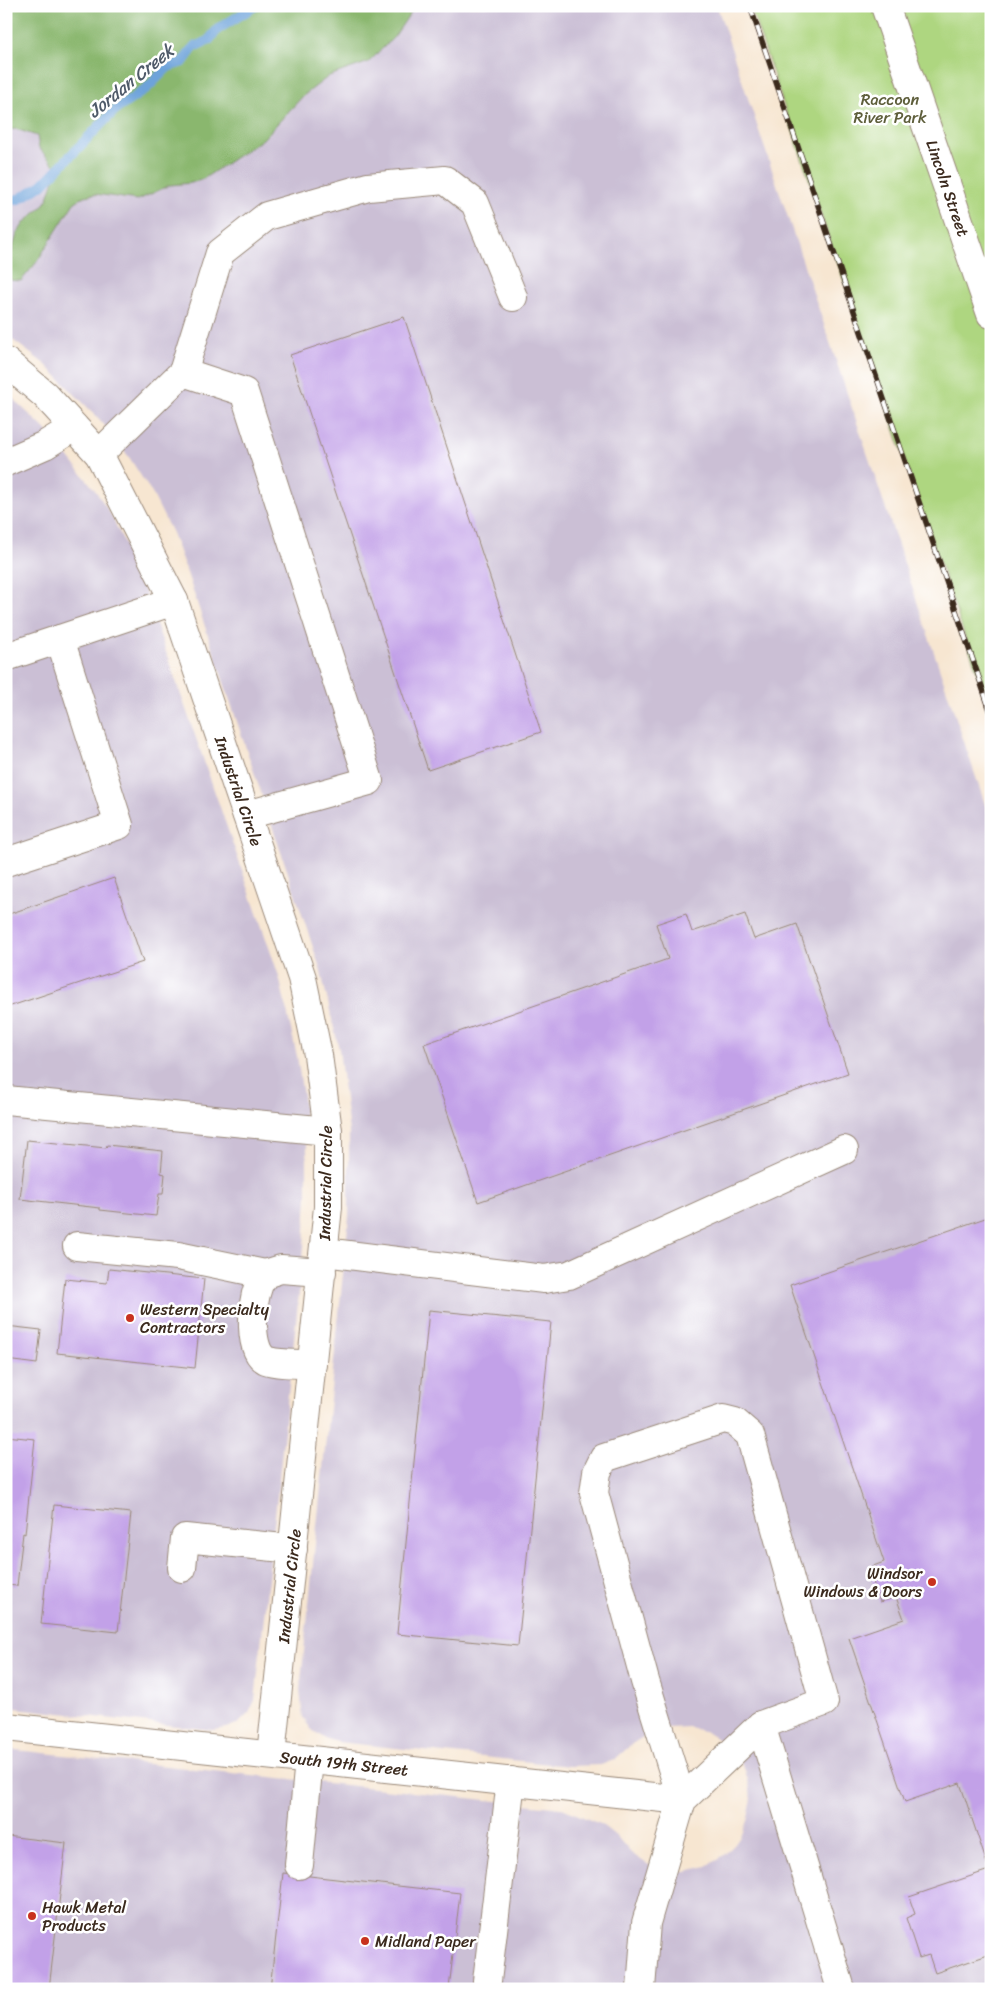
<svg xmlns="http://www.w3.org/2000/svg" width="997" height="1995" viewBox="0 0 997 1995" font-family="Sriracha,sans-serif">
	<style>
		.industrial { fill: #cbbfd5 }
		.green { fill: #aed680; stroke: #74804f }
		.forest { fill: #8ab76e; stroke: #627046 }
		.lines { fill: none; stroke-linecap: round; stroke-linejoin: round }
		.stream { stroke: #6da3da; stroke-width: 10 }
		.building { fill: #c2a1e8 }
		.minor-casing { stroke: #998878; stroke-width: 30 }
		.minor { stroke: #fff; stroke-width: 28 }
		.rail-casing { stroke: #3b2a1e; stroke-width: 5.5 }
		.rail { stroke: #fff; stroke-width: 4; stroke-dasharray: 11; stroke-linecap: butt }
		.poi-dot { fill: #c8321e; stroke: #fff; stroke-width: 2 }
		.labels { text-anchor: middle; stroke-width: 5; stroke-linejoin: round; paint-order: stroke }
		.park-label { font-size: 16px; fill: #5e5e3b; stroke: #fff }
		.street-label { font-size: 16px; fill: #3b2a1e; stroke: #fff }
		.poi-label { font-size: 16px; fill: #3b2a1e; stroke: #fff; text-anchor: start }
		.water-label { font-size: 18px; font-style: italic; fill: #4f5a69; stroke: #fff }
	</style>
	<rect width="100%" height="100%" fill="#fff"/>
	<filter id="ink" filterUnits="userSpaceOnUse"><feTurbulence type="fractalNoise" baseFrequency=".02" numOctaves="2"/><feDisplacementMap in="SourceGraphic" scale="10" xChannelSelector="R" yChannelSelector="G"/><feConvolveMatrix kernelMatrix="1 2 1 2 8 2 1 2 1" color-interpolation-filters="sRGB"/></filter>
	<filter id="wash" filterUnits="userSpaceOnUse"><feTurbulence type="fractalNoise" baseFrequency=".0096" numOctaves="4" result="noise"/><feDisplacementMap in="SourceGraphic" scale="20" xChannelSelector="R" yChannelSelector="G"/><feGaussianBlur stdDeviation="1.12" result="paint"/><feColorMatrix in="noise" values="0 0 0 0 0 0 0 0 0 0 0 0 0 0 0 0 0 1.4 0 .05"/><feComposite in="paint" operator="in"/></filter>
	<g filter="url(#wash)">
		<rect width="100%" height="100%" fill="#f7e6d1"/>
		<!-- industrial -->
		<g class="industrial">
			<path d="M6 6H717L991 822V1989H6V1749L562 1808 602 1825 617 1837 631 1853 647 1864 667 1871H687L707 1866 724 1855 735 1844 743 1832 748 1818 751 1803 750 1788 745 1770 735 1754 722 1742 706 1732 689 1727 668 1728 649 1733 632 1744 614 1760 601 1765 570 1766 338 1742 324 1738 312 1730 303 1718 300 1690 349 1216V1132L339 1049 320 968 187 573 172 533 153 495 129 457 101 421 46 365 6 335Z"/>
			<path d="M6 392 50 434 95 490 111 515 137 569 279 976 297 1056 303 1096 307 1146V1197L304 1247 255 1700 249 1713 239 1723 226 1728 213 1730 6 1707Z"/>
		</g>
		<!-- green -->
		<path class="green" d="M750 6H991V713Z"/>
		<!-- forest -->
		<path class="forest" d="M6 6H415L394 37 369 62 329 76 303 96 263 139 203 179 191 183 170 185 138 200 95 194 84 196 74 203 36 263 21 281 10 280 7 269 17 234 24 223 42 207 48 198 55 177V166L39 148 37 136 16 129 6 130Z"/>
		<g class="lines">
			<!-- stream -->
			<path class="stream" d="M6 201 19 199 42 185 114 111 146 89 168 67 183 62 194 47 208 41 218 29 255 6"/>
		</g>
		<g id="blocks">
			<!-- building -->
			<g class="building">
				<path d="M404 317 541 732 428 770 290 355Z"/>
				<path d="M114 878 143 962 8 1007 6 915Z"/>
				<path d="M686 914 692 932 745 914 754 939 797 924 848 1073 478 1202 424 1044 668 959 656 924Z"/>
				<path d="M27 1140 106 1148 107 1145 163 1151 161 1173 165 1174 163 1194H159L156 1216 100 1210V1208L20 1199Z"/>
				<path d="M991 1216V1954L935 1973 929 1955 919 1958 906 1918 915 1914 909 1897 989 1870 960 1783 905 1802 849 1638 904 1619 896 1597 880 1602 868 1568 884 1562 790 1285Z"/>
				<path d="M109 1269 204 1279 195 1368 57 1353 65 1279 107 1283Z"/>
				<path d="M429 1310 551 1322 518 1646 397 1634Z"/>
				<path d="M6 1326 41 1330 37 1364 6 1360Z"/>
				<path d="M6 1436 35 1439 25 1534 23 1533 17 1586 6 1585Z"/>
				<path d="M54 1505 131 1513 118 1632 41 1624Z"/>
				<path d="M6 1836 66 1843 49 1989H6Z"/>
				<path d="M283 1873 460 1893 449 1989H270Z"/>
			</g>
		</g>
	</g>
	<g filter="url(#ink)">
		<use href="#blocks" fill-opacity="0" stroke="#998878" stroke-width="1"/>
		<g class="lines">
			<!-- minor casing -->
			<g class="minor-casing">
				<g id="minor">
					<path d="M885 6 991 314"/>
					<path d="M6 362 45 395 99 454 174 601 302 978 318 1055 328 1131V1207L271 1755"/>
					<path d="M183 372 244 392 369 781 247 815"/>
					<path d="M99 454 183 372 220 253 267 216 368 187 445 180 475 203 513 297"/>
					<path d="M6 462 45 445 74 427"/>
					<path d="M6 657 174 601"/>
					<path d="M6 862 119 825 60 639"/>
					<path d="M6 1100 328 1131"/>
					<path d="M77 1246 178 1256 265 1274"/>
					<path d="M324 1252 544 1279 569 1275 844 1150"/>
					<path d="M312 1364C303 1364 272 1364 266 1360 248 1351 252 1304 258 1287 259 1283 263 1278 265 1274L281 1269 322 1272"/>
					<path d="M182 1568 185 1538 293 1549"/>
					<path d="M6 1727 682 1800 645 1681 594 1493 597 1472 604 1458 723 1419 735 1422 750 1435 824 1702 761 1725"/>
					<path d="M299 1865 309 1760"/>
					<path d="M487 1981 511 1781"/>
					<path d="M641 1989 646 1923 682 1800 761 1725 841 1989"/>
				</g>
			</g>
			<!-- minor -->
			<use href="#minor" class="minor"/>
			<!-- rail casing -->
			<g class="rail-casing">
				<path id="rail" d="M750 6 991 713"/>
			</g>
			<!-- rail -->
			<use href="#rail" class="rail"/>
		</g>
	</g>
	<!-- markers -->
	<g class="poi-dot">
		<circle cx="130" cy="1318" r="5"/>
		<circle cx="932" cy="1582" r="5"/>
		<circle cx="32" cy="1916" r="5"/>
		<circle cx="365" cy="1941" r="5"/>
	</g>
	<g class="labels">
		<!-- park labels -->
		<g class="park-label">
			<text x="890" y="105">Raccoon<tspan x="890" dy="18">River Park</tspan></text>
		</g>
		<!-- street labels -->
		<g class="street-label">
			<text transform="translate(948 188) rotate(71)" y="6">Lincoln Street</text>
			<text transform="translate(239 791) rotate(71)" y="6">Industrial Circle</text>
			<text transform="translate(325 1183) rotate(-89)" y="6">Industrial Circle</text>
			<text transform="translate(289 1586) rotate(-84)" y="6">Industrial Circle</text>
			<text transform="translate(344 1763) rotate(6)" y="6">South 19th Street</text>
		</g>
		<!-- poi labels -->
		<g class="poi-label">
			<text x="140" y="1315">Western Specialty<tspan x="140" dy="18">Contractors</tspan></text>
			<text x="922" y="1579" text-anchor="end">Windsor<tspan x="922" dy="18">Windows &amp; Doors</tspan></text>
			<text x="42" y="1913">Hawk Metal<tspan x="42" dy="18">Products</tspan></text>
			<text x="375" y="1947">Midland Paper</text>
		</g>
		<!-- water labels -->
		<g class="water-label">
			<text transform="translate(131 81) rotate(-39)" y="6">Jordan Creek</text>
		</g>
	</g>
	<!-- margin -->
	<rect width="997" height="1995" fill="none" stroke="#fff" stroke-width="25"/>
</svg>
